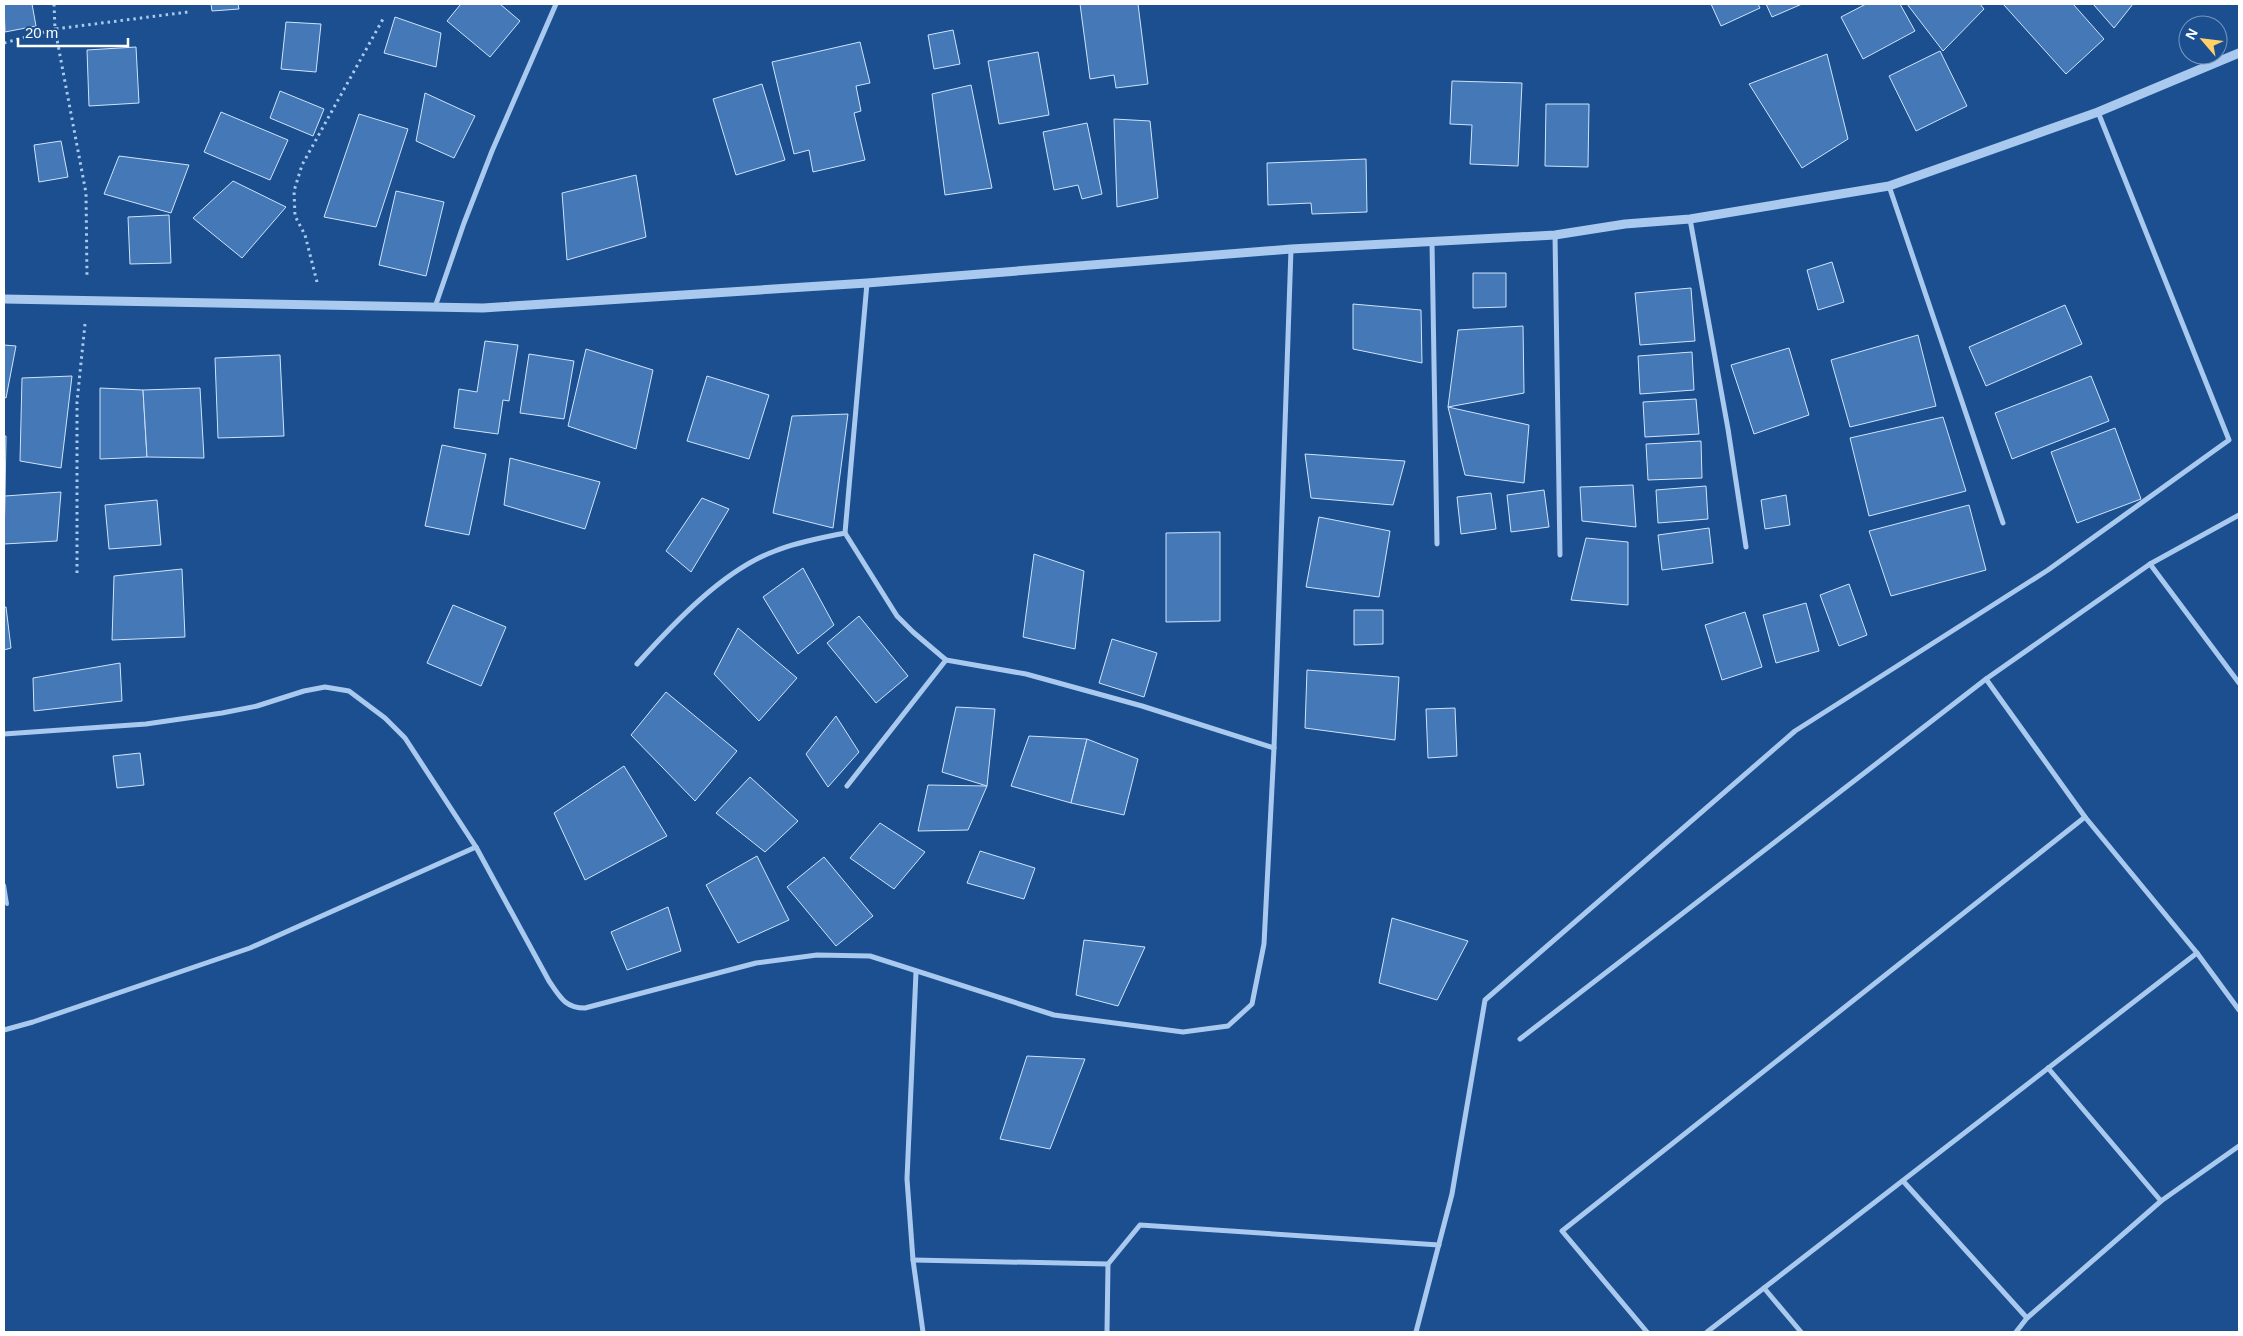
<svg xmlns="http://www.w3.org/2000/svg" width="2243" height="1336" viewBox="0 0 2243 1336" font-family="Arial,sans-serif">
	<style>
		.building { fill: #4478b7; stroke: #cfe3fa }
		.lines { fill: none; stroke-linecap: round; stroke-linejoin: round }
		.path { stroke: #a9c9ee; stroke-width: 3; stroke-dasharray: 2.5 4; stroke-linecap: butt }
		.service { stroke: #a9c9ee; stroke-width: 4 }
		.minor { stroke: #a9c9ee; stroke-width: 5 }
		.tertiary { stroke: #a9c9ee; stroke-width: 9 }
	</style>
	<rect width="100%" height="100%" fill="#1b4f8f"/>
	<!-- building -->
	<g class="building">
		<path d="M4 4H32L36 26 5 32Z"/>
		<path d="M211 4H238L239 9 212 11Z"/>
		<path d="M459 4H500L520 21 490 57 447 21 460 5Z"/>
		<path d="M1080 4H1138L1148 84 1116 88 1114 75 1090 79Z"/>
		<path d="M1711 4H1758L1760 8 1721 26Z"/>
		<path d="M1766 4H1802L1772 17Z"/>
		<path d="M1866 4H1900L1915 31 1863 59 1841 17Z"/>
		<path d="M1907 4H1980L1984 9 1943 51Z"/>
		<path d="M2003 4H2073L2104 39 2066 74Z"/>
		<path d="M2093 4H2133L2114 28Z"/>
		<path d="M395 17 441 33 436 67 384 53Z"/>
		<path d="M286 22 321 24 316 72 281 69Z"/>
		<path d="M953 30 960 64 934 69 928 35Z"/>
		<path d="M860 42 870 83 856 86 861 111 854 113 865 160 813 172 809 150 794 154 772 62Z"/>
		<path d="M136 47 139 103 89 106 87 50Z"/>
		<path d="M1940 51 1967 106 1916 131 1889 76Z"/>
		<path d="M1038 52 1049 115 999 124 988 61Z"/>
		<path d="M1827 54 1848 139 1802 168 1749 84Z"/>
		<path d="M1452 81 1522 83 1518 166 1470 164 1472 125 1450 124Z"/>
		<path d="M762 84 785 160 736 175 713 99Z"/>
		<path d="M971 85 992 188 945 195 932 94Z"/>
		<path d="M280 91 324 109 313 136 270 118Z"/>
		<path d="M425 93 475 116 454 158 416 141Z"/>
		<path d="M1546 104H1589L1588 167 1545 166Z"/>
		<path d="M221 112 288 140 270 180 204 152Z"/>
		<path d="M359 114 408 129 376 227 324 217Z"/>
		<path d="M1114 119 1150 121 1158 198 1117 207Z"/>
		<path d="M1087 123 1102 194 1082 199 1078 185 1054 190 1043 132Z"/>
		<path d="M61 141 68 177 39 182 34 145Z"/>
		<path d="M119 156 189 165 171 213 104 194Z"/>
		<path d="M1366 159 1367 212 1312 214 1311 203 1268 205 1267 163Z"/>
		<path d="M636 175 646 237 567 260 562 193Z"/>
		<path d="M233 181 286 207 242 258 193 218Z"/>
		<path d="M396 191 444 202 426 276 379 265Z"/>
		<path d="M169 215 171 263 130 264 128 217Z"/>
		<path d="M1832 262 1844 302 1818 310 1807 270Z"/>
		<path d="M1473 273H1506V307L1473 308Z"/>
		<path d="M1691 288 1695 341 1640 345 1635 293Z"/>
		<path d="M1353 304 1421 310 1422 363 1353 349Z"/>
		<path d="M2065 305 2082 344 1986 386 1969 347Z"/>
		<path d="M1523 326 1524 393 1448 407 1458 330Z"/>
		<path d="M1918 335 1936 406 1850 427 1831 360Z"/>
		<path d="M485 341 518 345 509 401 503 400 498 434 454 428 459 389 477 392Z"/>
		<path d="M4 345 16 346 6 398 4 397Z"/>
		<path d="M1789 348 1809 415 1754 434 1731 365Z"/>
		<path d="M586 349 653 370 636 449 568 426Z"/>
		<path d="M1692 352 1694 390 1640 394 1638 356Z"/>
		<path d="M529 354 574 361 564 419 520 413Z"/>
		<path d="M280 355 284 436 218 438 215 358Z"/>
		<path d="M72 376 61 468 20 461 22 378Z"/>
		<path d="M707 376 769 395 749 459 687 441Z"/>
		<path d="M2091 376 2109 421 2012 459 1995 413Z"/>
		<path d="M100 388 143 390 147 457 100 459Z"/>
		<path d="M200 388 204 458 147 457 143 390Z"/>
		<path d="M1696 399 1699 434 1645 437 1643 402Z"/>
		<path d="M1448 407 1529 425 1524 483 1465 475Z"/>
		<path d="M848 414 833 528 773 513 792 416Z"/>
		<path d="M1943 417 1966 491 1869 516 1850 438Z"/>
		<path d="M2115 428 2141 499 2077 523 2051 452Z"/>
		<path d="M4 436H6L5 496H4Z"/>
		<path d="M1701 441 1702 478 1648 480 1646 444Z"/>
		<path d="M442 445 486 454 469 535 425 526Z"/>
		<path d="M1305 454 1405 461 1393 505 1311 498Z"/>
		<path d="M510 458 600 482 585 529 504 505Z"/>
		<path d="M1633 485 1636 527 1582 521 1580 487Z"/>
		<path d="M1706 486 1708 519 1658 523 1656 490Z"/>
		<path d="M1544 490 1549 527 1511 532 1507 495Z"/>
		<path d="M61 492 57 541 4 544 5 496Z"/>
		<path d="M1491 493 1496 529 1461 534 1457 497Z"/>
		<path d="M1786 495 1790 525 1765 529 1761 500Z"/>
		<path d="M702 498 729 509 691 572 666 551Z"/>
		<path d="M157 500 161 545 109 549 105 505Z"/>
		<path d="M1969 505 1986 570 1891 596 1869 531Z"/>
		<path d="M1319 517 1390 531 1379 597 1306 587Z"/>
		<path d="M1709 528 1713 563 1662 570 1658 535Z"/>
		<path d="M1220 532V621L1166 622V533Z"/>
		<path d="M1586 538 1628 542V605L1571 600Z"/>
		<path d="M1034 554 1084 571 1075 649 1023 637Z"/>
		<path d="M803 568 834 625 798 654 763 597Z"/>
		<path d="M182 569 185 637 112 640 114 576Z"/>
		<path d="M1849 584 1867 635 1839 646 1820 595Z"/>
		<path d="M1806 603 1819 651 1776 663 1763 615Z"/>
		<path d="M453 605 506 627 481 686 427 663Z"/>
		<path d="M4 607H6L11 648 4 650Z"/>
		<path d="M1354 610H1383V644L1354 645Z"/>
		<path d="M1745 612 1762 667 1722 680 1705 625Z"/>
		<path d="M859 616 908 676 876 703 827 643Z"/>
		<path d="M738 628 797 678 759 721 714 674Z"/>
		<path d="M1112 639 1157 653 1144 697 1099 683Z"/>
		<path d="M120 663 122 701 34 711 33 678Z"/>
		<path d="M1307 670 1399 677 1395 740 1305 728Z"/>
		<path d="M666 692 737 751 695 801 631 735Z"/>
		<path d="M956 707 995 709 987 786 942 772Z"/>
		<path d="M1455 708 1457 756 1428 758 1426 709Z"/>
		<path d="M836 716 859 752 828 787 806 754Z"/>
		<path d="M1029 736 1087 739 1071 803 1011 786Z"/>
		<path d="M1087 739 1138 759 1124 815 1071 803Z"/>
		<path d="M140 753 144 785 117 788 113 756Z"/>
		<path d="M624 766 667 836 585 880 554 813Z"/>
		<path d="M750 777 798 821 765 852 716 813Z"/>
		<path d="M928 785 987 786 968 830 918 831Z"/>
		<path d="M880 823 925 852 894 889 850 858Z"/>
		<path d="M980 851 1035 868 1024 899 967 883Z"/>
		<path d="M757 856 789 920 738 943 706 885Z"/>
		<path d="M824 857 873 916 836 946 787 887Z"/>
		<path d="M668 907 681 951 627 970 611 932Z"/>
		<path d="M1392 918 1468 941 1437 1000 1379 983Z"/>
		<path d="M1084 940 1145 947 1118 1006 1076 995Z"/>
		<path d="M1027 1056 1085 1059 1050 1149 1000 1139Z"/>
	</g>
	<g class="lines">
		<!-- path -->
		<g class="path">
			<path d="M54 4 55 29 188 12"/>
			<path d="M4 43 55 29 86 193 87 278"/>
			<path d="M317 282 305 235 295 216 294 191 302 165 383 19"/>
			<path d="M77 573V402L85 324"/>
		</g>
		<!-- service -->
		<path class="service" d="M4 885 7 904"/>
		<!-- minor -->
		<g class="minor">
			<path d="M1889 186 2003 523"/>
			<path d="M1690 219 1728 429 1746 547"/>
			<path d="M1555 235 1560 555"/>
			<path d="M1432 242 1437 544"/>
			<path d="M435 307 464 223 492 151 556 4"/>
			<path d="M845 533 897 616 913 632 946 660 1026 674 1142 706 1274 748"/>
			<path d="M2150 564 2239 683"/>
			<path d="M637 664C673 624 723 570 775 551 797 542 821 538 845 533L867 283"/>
			<path d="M1986 679 2085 817 2197 953 2239 1010"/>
			<path d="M4 734 146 724 222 713 257 706 304 691 325 687 349 691 385 718 405 738 476 847 549 981C560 997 565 1008 585 1008L756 963 817 955 870 956 1054 1015 1183 1032 1228 1026 1252 1004 1264 944 1274 748 1291 249"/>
			<path d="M847 786 946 660"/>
			<path d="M916 972 907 1179 913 1260 923 1332"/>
			<path d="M4 1030 33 1022 250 948 476 847"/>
			<path d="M1520 1039 1986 679 2150 564 2239 515"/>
			<path d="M2048 1068 2161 1201"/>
			<path d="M1903 1181 2027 1318"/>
			<path d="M913 1260 1108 1264 1140 1225 1439 1245"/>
			<path d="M1764 1288 1801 1332"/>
			<path d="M1107 1332 1108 1264"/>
			<path d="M1416 1332 1452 1194 1485 1000 1795 731 2048 570 2229 440 2098 112"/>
			<path d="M1647 1332 1562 1231 2085 817"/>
			<path d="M1707 1332 2197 953"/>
			<path d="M2016 1332 2027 1318 2161 1201 2239 1146"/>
		</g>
		<!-- tertiary -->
		<path class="tertiary" d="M4 299 483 308 867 283 1291 249 1555 235 1625 224 1690 219 1889 186 2098 112 2239 53"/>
	</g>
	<!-- border -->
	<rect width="2243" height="1336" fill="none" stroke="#ffffff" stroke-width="10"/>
	<!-- north arrow -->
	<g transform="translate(2203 40) rotate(298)"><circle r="24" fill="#1b4f8f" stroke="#7695bc"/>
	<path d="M0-4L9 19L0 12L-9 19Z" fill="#ffd166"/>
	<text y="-8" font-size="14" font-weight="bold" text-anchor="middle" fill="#ffffff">N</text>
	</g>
	<!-- scale -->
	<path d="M18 38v8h110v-8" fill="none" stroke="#ffffff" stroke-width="2.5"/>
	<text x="25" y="38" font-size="15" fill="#ffffff" stroke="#1b4f8f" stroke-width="4" paint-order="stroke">20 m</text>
</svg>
